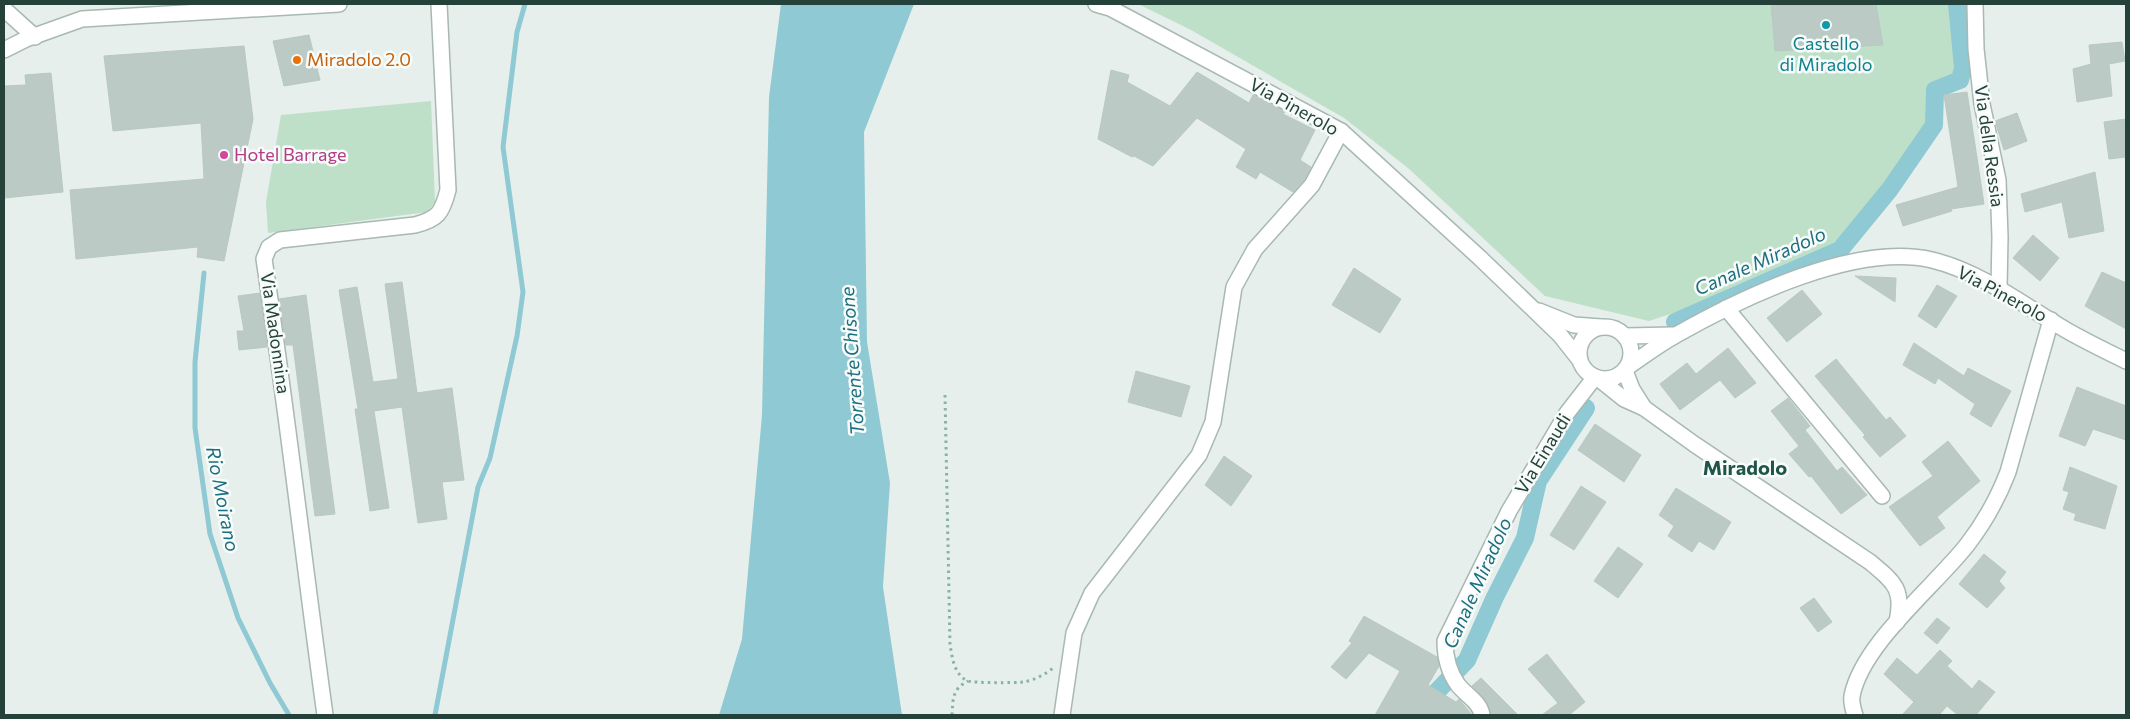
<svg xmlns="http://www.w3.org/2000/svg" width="2130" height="719" viewBox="0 0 2130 719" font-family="Commissioner,sans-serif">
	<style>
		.green { fill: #bfe0c8 }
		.water { fill: #8ec9d4 }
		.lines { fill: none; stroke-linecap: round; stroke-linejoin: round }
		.stream { stroke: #8ec9d4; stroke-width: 5 }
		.canal { stroke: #8ec9d4; stroke-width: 18 }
		.building { fill: #bbcac4; stroke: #b8c9c2 }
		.minor-casing { stroke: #a8b8b2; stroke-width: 18 }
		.path { stroke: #86b3a5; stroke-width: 3; stroke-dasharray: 2.5 4; stroke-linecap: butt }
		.minor { stroke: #fff; stroke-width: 15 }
		.culture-dot { fill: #0f9aa8; stroke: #f7fbf9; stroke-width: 2 }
		.food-dot { fill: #e8710a; stroke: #f7fbf9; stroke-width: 2 }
		.hotel-dot { fill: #d1479c; stroke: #f7fbf9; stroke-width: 2 }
		.labels { text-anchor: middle; stroke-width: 5; stroke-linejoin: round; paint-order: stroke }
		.culture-label { font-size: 18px; fill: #0d838f; stroke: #f7fbf9 }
		.food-label { font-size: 18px; fill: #c56008; stroke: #f7fbf9; text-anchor: start }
		.street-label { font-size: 18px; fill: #24423a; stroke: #f7fbf9 }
		.hotel-label { font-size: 18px; fill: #b23c85; stroke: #f7fbf9; text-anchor: start }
		.water-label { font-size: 19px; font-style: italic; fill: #1c6f80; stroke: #f7fbf9 }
		.quarter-label { font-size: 20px; font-weight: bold; fill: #1f5548; stroke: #f7fbf9 }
	</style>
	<rect width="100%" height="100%" fill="#e6efeb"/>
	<!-- green -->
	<g class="green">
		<path d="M1138 4H1953L1958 72 1919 139 1874 202 1837 247 1698 305 1649 321 1545 296 1408 168 1344 118 1191 30Z"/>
		<path d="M431 101 435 202 427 212 268 233 266 202 281 115Z"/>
	</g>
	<!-- water -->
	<path class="water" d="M781 4H914L864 132 867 342 890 483 883 587 902 715H719L742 639 762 415 769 97Z"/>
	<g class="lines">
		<!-- stream -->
		<g class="stream">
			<path d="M204 273 195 362V428L210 534 238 618 270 683 289 715"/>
			<path d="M435 715 478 487 490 458 517 336 523 292 503 147 517 32 525 4"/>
		</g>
		<!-- canal -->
		<g class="canal">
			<path d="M1675 322 1840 250 1890 189 1934 125 1935 90 1960 80 1963 68 1957 4"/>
			<path d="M1420 715 1424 705 1467 660 1495 597 1525 538 1538 481 1586 408"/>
		</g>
	</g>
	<!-- building -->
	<g class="building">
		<path d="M1771 4H1876L1883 45 1775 51Z"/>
		<path d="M309 35 320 80 284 86 273 41Z"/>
		<path d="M2122 42 2125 61 2109 64 2112 96 2077 102 2073 69 2091 64 2089 45Z"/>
		<path d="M244 46 253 119 224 261 197 257 198 247 76 259 70 190 204 179 201 123 113 131 104 56Z"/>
		<path d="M1111 70 1129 75 1127 82 1170 106 1197 72 1249 103 1253 95 1285 112 1283 114 1315 130 1300 160 1311 167 1304 180 1293 192 1260 172 1256 179 1236 167 1246 149 1197 118 1153 166 1134 156 1132 157 1098 139Z"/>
		<path d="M51 73 63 192 4 198V86L26 85 25 75Z"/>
		<path d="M1967 92 1984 204 1951 209 1952 211 1903 226 1896 205 1958 187 1944 95Z"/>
		<path d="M2017 113 2027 141 2004 150 1995 121Z"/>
		<path d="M2126 119V157L2109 159 2104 122Z"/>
		<path d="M2095 172 2104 231 2069 238 2062 202 2025 212 2021 194Z"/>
		<path d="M2033 235 2059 258 2040 281 2013 258Z"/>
		<path d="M1354 268 1401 299 1380 333 1332 305Z"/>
		<path d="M2102 272 2126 283V329L2085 306Z"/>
		<path d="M1855 276 1896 278 1895 302Z"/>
		<path d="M402 282 417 393 452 388 464 480 442 482 447 519 418 523 402 407 374 411 389 508 370 511 355 409H358L339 290 357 287 373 382 398 379 385 284Z"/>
		<path d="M1937 285 1957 296 1936 328 1918 316Z"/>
		<path d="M1802 290 1822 314 1787 342 1767 318Z"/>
		<path d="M260 293 267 347 239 350 237 331H244L238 296Z"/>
		<path d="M306 295 335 514 315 516 293 345H286L279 299Z"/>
		<path d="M1914 343 1964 376 1968 368 2011 391 1991 427 1970 414 1975 404 1938 378 1935 384 1903 365Z"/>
		<path d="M1728 348 1756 383 1735 398 1720 380 1680 410 1660 384 1687 363 1696 374Z"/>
		<path d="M1836 359 1886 420 1890 417 1906 436 1880 457 1863 437 1865 435 1815 376Z"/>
		<path d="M1136 371 1190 386 1181 417 1128 402Z"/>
		<path d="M2077 387 2126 406V440L2093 429 2085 446 2059 436Z"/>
		<path d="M1788 398 1810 426 1805 430 1837 471 1842 467 1867 495 1841 514 1811 476 1809 477 1789 454 1799 446 1771 411Z"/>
		<path d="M1595 424 1641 455 1624 482 1578 450Z"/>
		<path d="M1948 441 1980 481 1937 517 1945 528 1920 546 1889 507 1933 476 1922 462Z"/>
		<path d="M1224 456 1252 476 1231 506 1205 485Z"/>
		<path d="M2070 467 2117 486 2105 529 2074 520 2076 514 2063 509 2069 492 2063 490Z"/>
		<path d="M1581 486 1606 502 1574 550 1550 535Z"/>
		<path d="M1676 488 1731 522 1714 550 1699 541 1692 552 1668 536 1674 526 1659 515Z"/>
		<path d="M1618 547 1643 564 1618 598 1594 581Z"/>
		<path d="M1984 554 2006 572 1999 581 2005 588 1987 608 1959 584Z"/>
		<path d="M1814 598 1832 622 1818 632 1800 608Z"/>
		<path d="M1364 616 1437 657 1439 666 1428 685 1456 702 1459 699 1472 715H1375L1400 671 1369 653 1346 679 1331 667 1352 643 1349 641Z"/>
		<path d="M1937 618 1950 628 1937 644 1924 633Z"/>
		<path d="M1940 650 1952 661 1947 666 1972 689 1979 680 1995 692 1976 715H1958L1947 706 1939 715H1902L1914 702 1884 674 1897 658 1917 675Z"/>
		<path d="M1547 654 1585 702 1569 715H1542L1558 703 1528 669Z"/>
		<path d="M1481 678 1518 715H1491L1487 702 1472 686Z"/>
	</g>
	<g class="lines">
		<!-- minor casing -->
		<g class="minor-casing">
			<g id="minor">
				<path d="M1096 4 1110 8 1341 131 1480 258 1560 335 1579 359"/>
				<path d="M1975 4 1976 49 1982 104 1998 180 2000 237 1999 288"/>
				<path d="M4 9 35 37"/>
				<path d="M4 50 26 39 82 19 339 4"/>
				<path d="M1726 308 1882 496"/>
				<path d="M1539 311 1574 325 1601 327"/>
				<circle cx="1605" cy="353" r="26"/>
				<path d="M1626 336 1673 335"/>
				<path d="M1629 366C1644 356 1659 344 1676 335 1741 298 1856 242 1932 260 1981 272 2023 305 2066 330 2085 341 2106 351 2126 361"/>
				<path d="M1625 371 1632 389 1644 408"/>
				<path d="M1599 379 1624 399 1644 408 1694 444 1870 562C1894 582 1904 589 1897 622"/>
				<path d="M325 715C304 563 287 411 264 259L269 247 280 240 415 225C438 219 442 213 448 190L439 4"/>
				<path d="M1062 715 1074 633 1092 593 1199 455 1213 422 1234 287 1255 249 1312 185 1341 131"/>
				<path d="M1482 715C1480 702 1466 695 1458 685 1448 671 1445 657 1445 641L1509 511 1567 413 1595 377"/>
				<path d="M1855 715C1853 709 1851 702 1852 696 1862 644 1934 587 1967 545 1984 523 1998 498 2008 472L2051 320"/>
			</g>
		</g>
		<!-- path -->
		<g class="path">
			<path d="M945 395 950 644C952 657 954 675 968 681 973 683 1016 683 1023 682 1032 681 1047 674 1054 667"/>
			<path d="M952 715C953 699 952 689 968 681"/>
		</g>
		<!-- minor -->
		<use href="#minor" class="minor"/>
	</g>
	<!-- markers -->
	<circle class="culture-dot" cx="1826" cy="25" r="5"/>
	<circle class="food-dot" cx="297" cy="60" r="5"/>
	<circle class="hotel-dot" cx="224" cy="155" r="5"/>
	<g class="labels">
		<!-- culture labels -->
		<g class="culture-label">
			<text x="1826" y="50">Castello<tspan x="1826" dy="21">di Miradolo</tspan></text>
		</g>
		<!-- food labels -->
		<g class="food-label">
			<text x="307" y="66">Miradolo 2.0</text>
		</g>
		<!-- street labels -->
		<g class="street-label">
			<text transform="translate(1294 107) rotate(29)" y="6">Via Pinerolo</text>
			<text transform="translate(1989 146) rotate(82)" y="6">Via della Ressia</text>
			<text transform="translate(2002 294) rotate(28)" y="6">Via Pinerolo</text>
			<text transform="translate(275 333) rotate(82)" y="6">Via Madonnina</text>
			<text transform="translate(1543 454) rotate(-59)" y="6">Via Einaudi</text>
		</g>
		<!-- hotel labels -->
		<g class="hotel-label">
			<text x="234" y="161">Hotel Barrage</text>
		</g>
		<!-- water labels -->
		<g class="water-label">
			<text transform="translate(1760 261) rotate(-24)" y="7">Canale Miradolo</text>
			<text transform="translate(852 361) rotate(-94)" y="7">Torrente Chisone</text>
			<text transform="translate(223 499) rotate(79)" y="7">Rio Moirano</text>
			<text transform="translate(1477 583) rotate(-66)" y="7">Canale Miradolo</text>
		</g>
		<!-- quarter labels -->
		<g class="quarter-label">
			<text x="1745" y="475">Miradolo</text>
		</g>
	</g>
	<!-- border -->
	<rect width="2130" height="719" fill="none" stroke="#24423a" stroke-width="10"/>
</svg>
